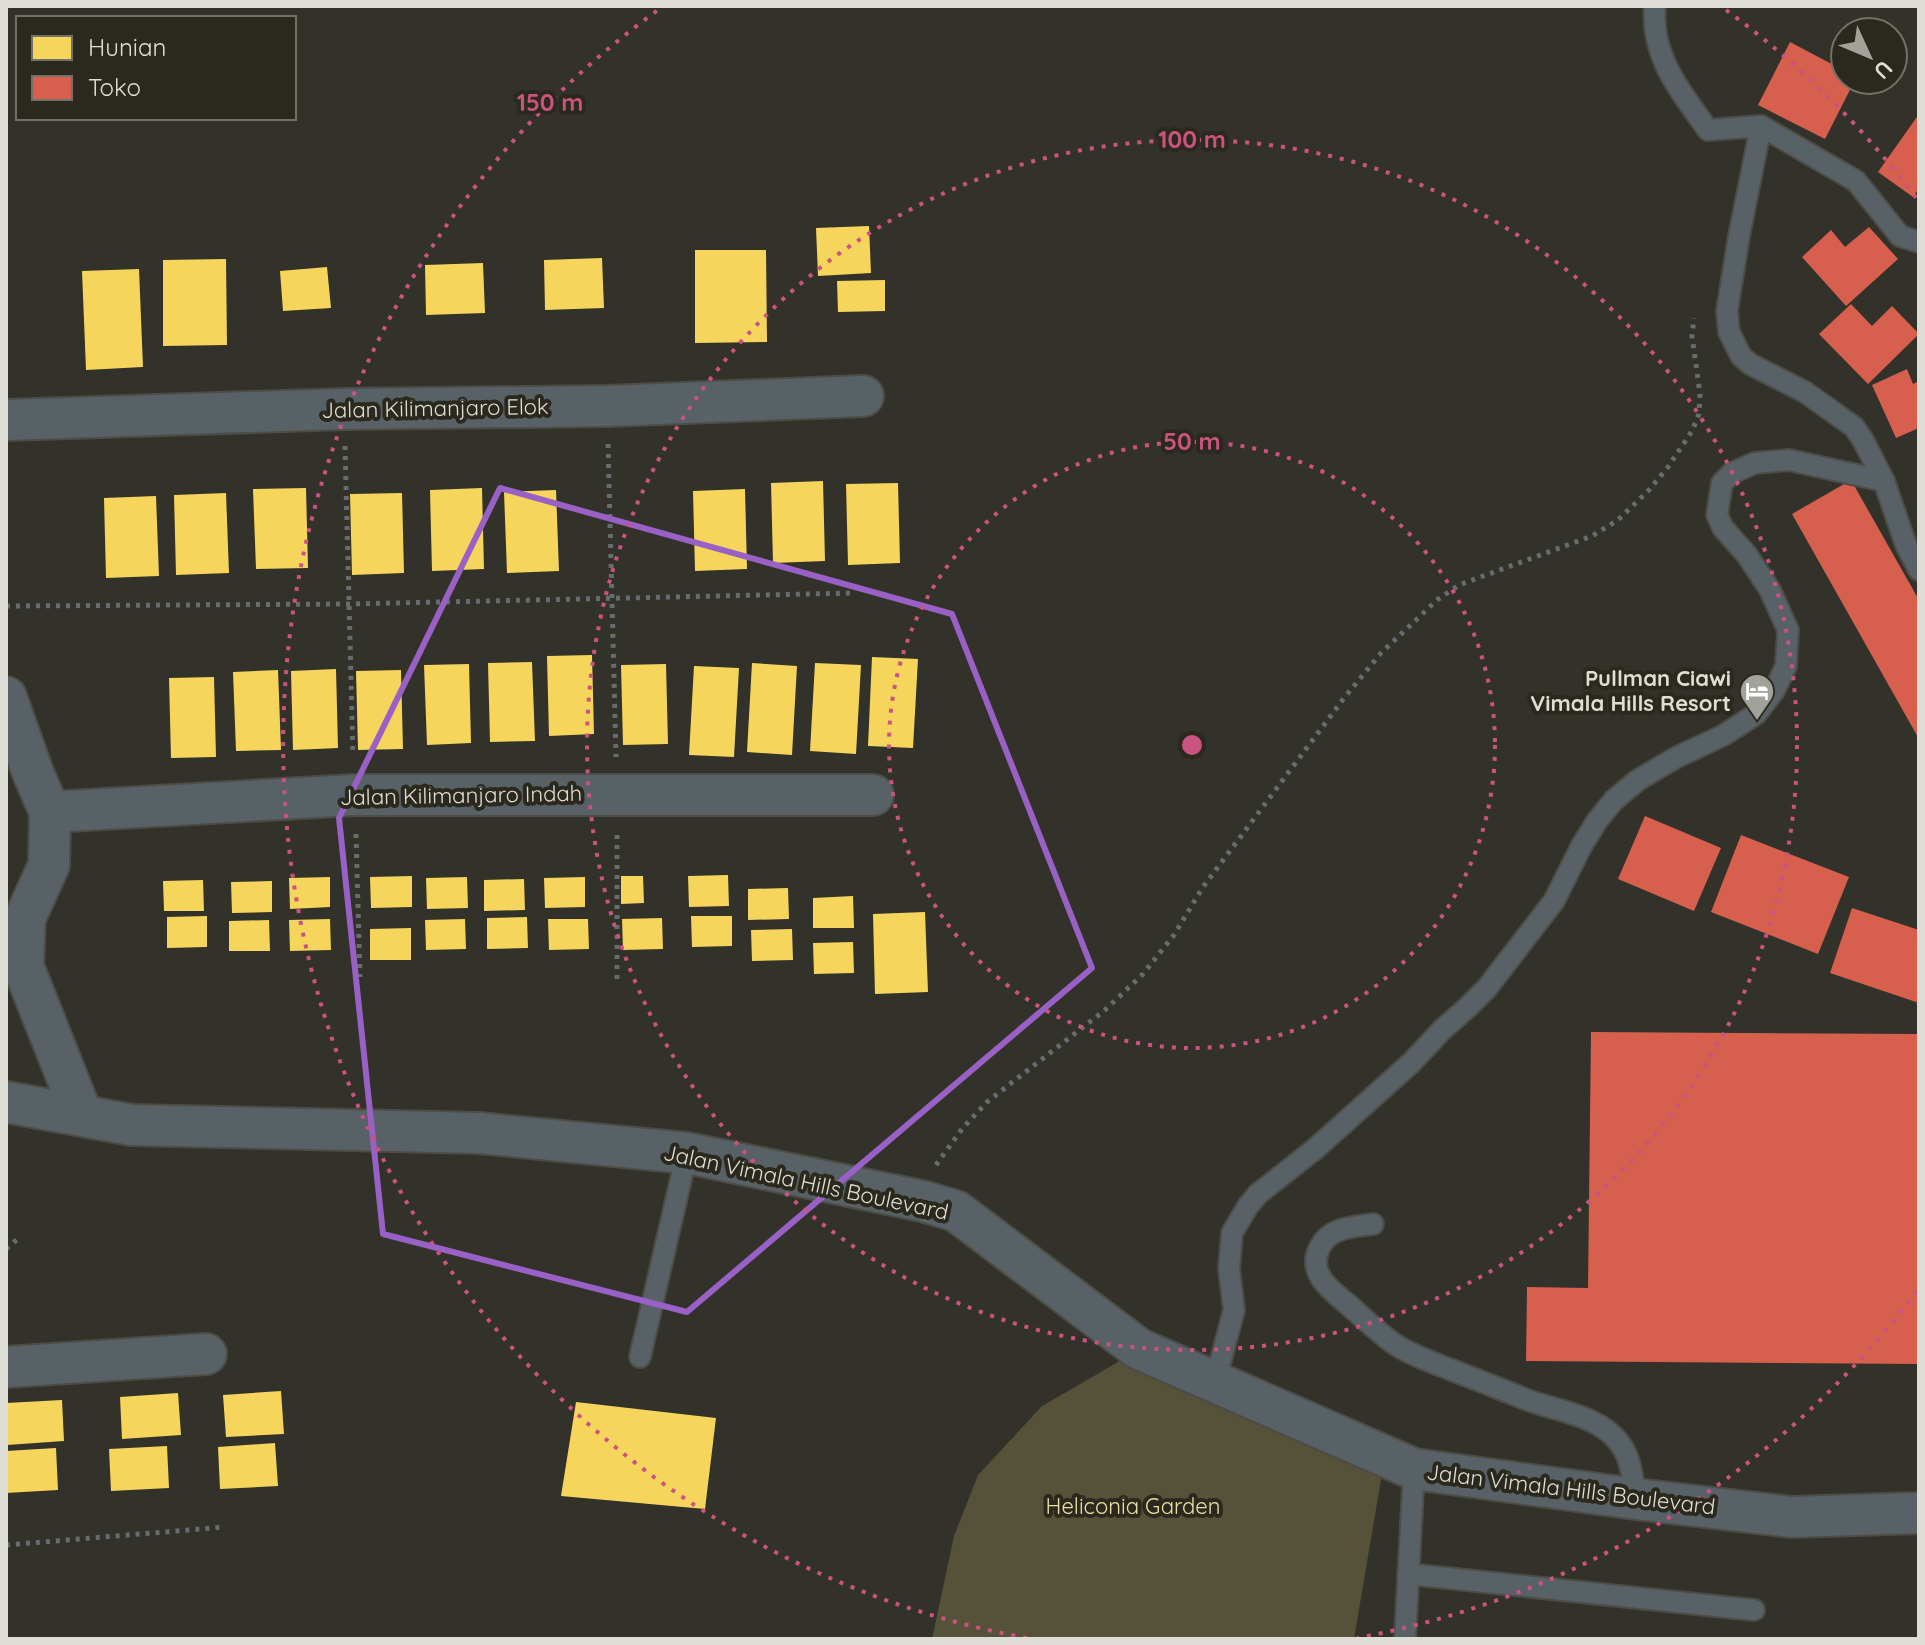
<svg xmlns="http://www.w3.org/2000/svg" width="1925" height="1645" viewBox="0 0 1925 1645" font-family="Quicksand,sans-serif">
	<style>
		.green { fill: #565139 }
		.homes { fill: #f6d55c }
		.shops { fill: #d6604d }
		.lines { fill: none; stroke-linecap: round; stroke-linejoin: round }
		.service-casing { stroke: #4d4c46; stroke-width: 24 }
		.minor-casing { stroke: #4d4c46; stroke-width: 44 }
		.path { stroke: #676c6e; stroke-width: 5; stroke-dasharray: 4 6; stroke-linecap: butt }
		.service { stroke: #576166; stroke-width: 20 }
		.minor { stroke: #576166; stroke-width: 40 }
		.marked { fill: none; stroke: #9961c6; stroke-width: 6; stroke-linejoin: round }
		.ring { fill: none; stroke: #cb5380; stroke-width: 4; stroke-dasharray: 4 8 }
		.labels { text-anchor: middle; stroke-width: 8; stroke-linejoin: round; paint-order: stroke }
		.street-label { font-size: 22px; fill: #dfded6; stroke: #2b291d }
		.poi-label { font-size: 22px; font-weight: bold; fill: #dfded6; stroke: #2b291d; text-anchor: end }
		.park-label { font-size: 22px; fill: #eadea5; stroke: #2b291d }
		.centre { fill: #cb5380; stroke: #2b291d; stroke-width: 4 }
		.ring-label { font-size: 24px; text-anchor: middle; font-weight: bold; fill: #cb5380; stroke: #2b291d; stroke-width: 8; stroke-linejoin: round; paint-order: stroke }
	</style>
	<rect width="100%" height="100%" fill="#32312a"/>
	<!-- green -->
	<path class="green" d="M1125 1358 1382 1474 1354 1639H932L954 1536 978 1475 1042 1406Z"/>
	<!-- homes -->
	<g class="homes">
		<path d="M869 226 871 273 818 276 816 228Z"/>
		<path d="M695 250H766L767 342 695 343Z"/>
		<path d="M602 258 604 308 545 310 544 260Z"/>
		<path d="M226 259 227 345 163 346V260Z"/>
		<path d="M483 263 485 313 426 315 425 265Z"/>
		<path d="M327 267 331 308 283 311 280 271Z"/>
		<path d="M139 269 143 367 86 370 82 271Z"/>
		<path d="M885 280V311L838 312 837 281Z"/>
		<path d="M823 481 825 561 773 563 771 483Z"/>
		<path d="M898 483 900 563 848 565 846 484Z"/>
		<path d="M306 488 308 568 256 569 253 489Z"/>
		<path d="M482 488 484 569 432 571 430 490Z"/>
		<path d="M745 489 747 569 695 571 693 491Z"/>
		<path d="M556 490 559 571 507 573 504 492Z"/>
		<path d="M226 493 229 573 176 575 174 495Z"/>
		<path d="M402 493 404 573 352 575 350 494Z"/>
		<path d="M156 496 159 576 106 578 104 498Z"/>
		<path d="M592 655 594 734 549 736 547 656Z"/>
		<path d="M872 657 918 659 913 748 868 746Z"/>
		<path d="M532 662 535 741 490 742 488 663Z"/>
		<path d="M752 663 797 666 792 755 747 752Z"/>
		<path d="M815 663 861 665 856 754 810 751Z"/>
		<path d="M469 664 471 743 427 745 424 665Z"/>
		<path d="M666 664 668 744 623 745 621 665Z"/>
		<path d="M694 666 739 668 734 757 689 755Z"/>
		<path d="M336 669 338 748 293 750 291 671Z"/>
		<path d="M278 670 281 750 236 751 233 672Z"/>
		<path d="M401 670 403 749 358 750 356 671Z"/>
		<path d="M214 677 216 757 171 758 169 678Z"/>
		<path d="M728 875 729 906 689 907 688 876Z"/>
		<path d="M412 876V907L371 908 370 877Z"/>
		<path d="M621 876H643L644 903 621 904Z"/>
		<path d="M330 877V907L290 909 289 878Z"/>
		<path d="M467 877 468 908 427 909 426 878Z"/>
		<path d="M585 877V907L545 908 544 878Z"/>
		<path d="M524 879 525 910 484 911V880Z"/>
		<path d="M203 880 204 911H164L163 881Z"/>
		<path d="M272 881V912L232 913 231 882Z"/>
		<path d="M788 888 789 919 748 920V889Z"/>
		<path d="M853 896 854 928H813V898Z"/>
		<path d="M925 912 928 992 875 994 873 914Z"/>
		<path d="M207 916V947L167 948V917Z"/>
		<path d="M691 916H732V946L692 947Z"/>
		<path d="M527 917 528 948 487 949V918Z"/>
		<path d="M662 918 663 949 623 950 622 919Z"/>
		<path d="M330 919 331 950 290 951 289 920Z"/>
		<path d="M465 919 466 949 426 950 425 920Z"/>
		<path d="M548 919H588L589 949 549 950Z"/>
		<path d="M269 920 270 951H229V921Z"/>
		<path d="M411 928V960H370V929Z"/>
		<path d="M792 929 793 960 752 961 751 930Z"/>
		<path d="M853 942 854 973 814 974 813 943Z"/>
		<path d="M281 1391 284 1434 226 1437 223 1395Z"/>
		<path d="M178 1393 181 1435 122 1439 120 1397Z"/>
		<path d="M62 1400 64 1441 7 1445 6 1403Z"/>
		<path d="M576 1402 716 1418 705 1509 561 1496Z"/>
		<path d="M275 1443 278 1486 220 1489 218 1447Z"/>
		<path d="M167 1446 169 1488 111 1491 109 1449Z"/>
		<path d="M56 1448 58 1490 6 1493V1451Z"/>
	</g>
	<!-- shops -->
	<g class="shops">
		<path d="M1790 42 1845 71V80H1855L1825 139 1758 105Z"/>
		<path d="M1919 114V188L1913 197 1878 172Z"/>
		<path d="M1869 227 1898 259 1846 306 1802 257 1831 230 1845 247Z"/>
		<path d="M1851 304 1872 326 1892 306 1919 334 1868 384 1819 334Z"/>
		<path d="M1907 369 1913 384 1919 381V428L1896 438 1872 385Z"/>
		<path d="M1851 480 1919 600V739L1792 514Z"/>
		<path d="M1645 816 1721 848 1694 911 1618 879Z"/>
		<path d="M1741 835 1849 877 1818 954 1711 912Z"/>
		<path d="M1852 908 1919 930V1003L1830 973Z"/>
		<path d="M1591 1032 1919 1034V1364L1526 1361 1527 1287 1588 1288Z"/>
	</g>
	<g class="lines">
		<!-- service casing -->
		<g class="service-casing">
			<g id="service">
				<path d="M1655 6C1650 56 1681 92 1708 130L1761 126 1856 181 1900 236 1919 242"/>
				<path d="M1761 126 1739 236 1727 311 1729 332 1741 356 1750 364 1805 392 1854 427 1863 440 1884 481 1906 545 1919 570"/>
				<path d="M1373 1224C1353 1227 1330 1227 1320 1247 1307 1271 1328 1288 1345 1302 1362 1316 1378 1333 1396 1345 1415 1357 1437 1364 1457 1372 1480 1381 1503 1390 1525 1399 1551 1409 1582 1413 1605 1429 1631 1448 1631 1469 1636 1499"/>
				<path d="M640 1357 687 1153"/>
				<path d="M1215 1382 1234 1310 1229 1269 1232 1233 1248 1206 1258 1194 1315 1149 1411 1063 1442 1030 1468 1007 1487 988 1554 901 1582 845 1597 821 1614 800 1638 780 1677 757 1724 735 1756 714 1774 691 1786 666 1788 630 1770 590 1747 555 1723 528 1717 515 1722 483 1732 473 1755 463 1789 460 1884 481"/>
				<path d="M1408 1574 1754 1610"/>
				<path d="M1405 1639 1414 1469"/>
			</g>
		</g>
		<!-- minor casing -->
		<g class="minor-casing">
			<g id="minor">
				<path d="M6 420 344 409 607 406 863 396"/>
				<path d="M6 697 33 773 50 812 49 865 25 918 23 966 82 1115"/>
				<path d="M50 812 354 795H873"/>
				<path d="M6 1102 132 1125 479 1133 687 1153 922 1201 956 1211 1139 1349 1414 1469 1636 1499 1791 1517 1919 1513"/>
				<path d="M6 1367 206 1354"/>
			</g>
		</g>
		<!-- path -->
		<g class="path">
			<path d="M608 444 616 757"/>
			<path d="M345 446 353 756"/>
			<path d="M6 606 349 604 855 593"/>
			<path d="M356 834 360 977"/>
			<path d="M617 835V982"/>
			<path d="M936 1165 962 1129 987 1102 1105 1010 1143 974 1174 935 1203 887 1344 698 1381 653 1416 620 1437 600 1459 585 1592 536 1618 520 1649 490 1668 467 1692 431 1699 414 1700 394 1692 336 1694 318"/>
			<path d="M6 1249 21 1236"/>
			<path d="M6 1545 225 1527"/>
		</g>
		<!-- service -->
		<use href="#service" class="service"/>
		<!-- minor -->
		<use href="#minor" class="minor"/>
	</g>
	<!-- marked area -->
	<path class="marked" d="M500 488 952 614 1092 968 687 1312 383 1234 339 818Z"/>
	<!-- distance rings -->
	<g class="ring">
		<circle cx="1192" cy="745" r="303"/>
		<circle cx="1192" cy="745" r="605"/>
		<path d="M1917 1291A908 908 0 0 1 1357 1638M1027 1638A908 908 0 0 1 658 10M1726 10A908 908 0 0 1 1917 199"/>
	</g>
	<!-- icons -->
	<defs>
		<g id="hotel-pin" transform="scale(1.8)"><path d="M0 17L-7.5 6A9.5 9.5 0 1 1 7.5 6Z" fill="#a2a19a" stroke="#2b291d"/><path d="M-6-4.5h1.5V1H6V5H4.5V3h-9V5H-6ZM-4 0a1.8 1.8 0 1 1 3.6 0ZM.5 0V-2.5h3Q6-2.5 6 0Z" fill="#fff"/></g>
	</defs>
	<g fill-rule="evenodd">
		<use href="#hotel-pin" x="1757" y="691"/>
	</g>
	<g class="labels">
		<!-- street labels -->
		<g class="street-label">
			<text transform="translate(435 408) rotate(-1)" y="8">Jalan Kilimanjaro Elok</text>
			<text transform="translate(461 795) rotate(-1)" y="8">Jalan Kilimanjaro Indah</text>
			<text transform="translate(806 1182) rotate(12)" y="8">Jalan Vimala Hills Boulevard</text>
			<text transform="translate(1571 1489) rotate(7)" y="8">Jalan Vimala Hills Boulevard</text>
		</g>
		<!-- poi labels -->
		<g class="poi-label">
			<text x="1731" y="686">Pullman Ciawi<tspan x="1731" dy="25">Vimala Hills Resort</tspan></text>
		</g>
		<!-- park labels -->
		<g class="park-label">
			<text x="1133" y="1514">Heliconia Garden</text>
		</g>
	</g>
	<circle cx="1192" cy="745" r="12" class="centre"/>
	<g class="ring-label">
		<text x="550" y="111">150 m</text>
		<text x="1192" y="148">100 m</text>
		<text x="1192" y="450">50 m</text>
	</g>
	<!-- border -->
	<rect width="1925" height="1645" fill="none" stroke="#dfded6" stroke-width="16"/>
	<!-- legend -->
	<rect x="16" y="16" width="280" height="104" fill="#2b291d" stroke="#737167" stroke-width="2"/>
	<rect x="32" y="36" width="40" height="24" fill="#f6d55c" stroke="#737167" stroke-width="2"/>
	<text x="88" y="56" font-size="24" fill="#dfded6">Hunian</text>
	<rect x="32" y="76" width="40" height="24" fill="#d6604d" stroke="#737167" stroke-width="2"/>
	<text x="88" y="96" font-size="24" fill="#dfded6">Toko</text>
	<!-- north arrow -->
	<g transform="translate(1869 56) rotate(134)"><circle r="38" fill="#2b291d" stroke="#737167" stroke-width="2"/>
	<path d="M0-6L14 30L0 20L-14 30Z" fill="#a2a19a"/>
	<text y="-12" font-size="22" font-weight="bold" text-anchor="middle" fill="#dfded6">U</text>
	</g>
</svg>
